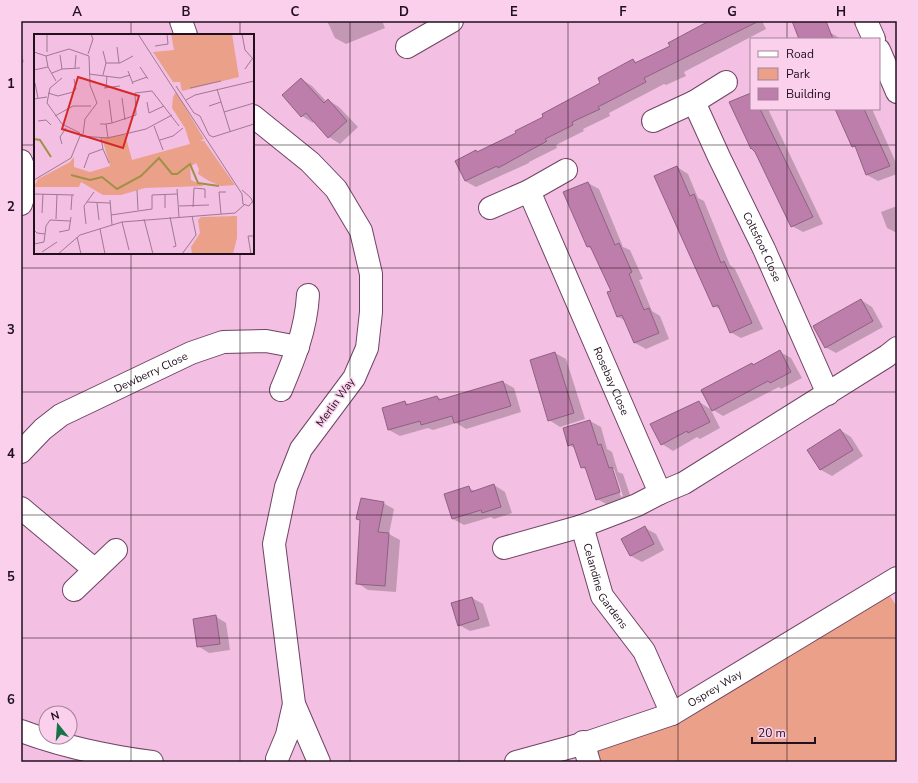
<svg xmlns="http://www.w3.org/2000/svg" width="918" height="783" viewBox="0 0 918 783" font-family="'Nunito Sans',sans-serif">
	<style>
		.green { fill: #eba08a }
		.shadow { fill: #0003; fill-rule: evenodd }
		.building { fill: #be7eac; stroke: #8f6182 }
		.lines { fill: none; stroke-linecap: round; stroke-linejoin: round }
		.street-casing { stroke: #6f4463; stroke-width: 24 }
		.street { stroke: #fff; stroke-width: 22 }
		.grid { fill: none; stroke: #200f1c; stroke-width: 1; stroke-opacity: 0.55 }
		.labels { text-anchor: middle; stroke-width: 3; stroke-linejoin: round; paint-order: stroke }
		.street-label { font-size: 11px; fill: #200f1c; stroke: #fad0ed }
		.inset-river { fill: none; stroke: #a19145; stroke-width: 2 }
		.inset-road { fill: none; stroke: #9f7993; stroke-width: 1 }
		.view { fill: #d62828; fill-opacity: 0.15; stroke: #d62828; stroke-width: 2 }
		.inset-edge { fill: none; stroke: #200f1c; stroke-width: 2 }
		.neatline { fill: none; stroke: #200f1c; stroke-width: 1.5 }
		.grid-label { font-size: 13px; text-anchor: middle; font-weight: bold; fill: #200f1c }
	</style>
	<rect width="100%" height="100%" fill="#f3bfe3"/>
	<!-- green -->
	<path class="green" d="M887 591 897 607V762H593L589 742 674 720Z"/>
	<!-- shadow -->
	<g class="shadow">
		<path d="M327 21H382L385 28 346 44 335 38Z"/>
		<path d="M711 21H762L766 29 684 72 686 76 666 85 664 84 609 113 610 116 583 129 584 131 556 145 557 148 529 162V163L476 187 465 181 478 153 518 133 602 84 633 60 638 63 671 47Z"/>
		<path d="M793 21H825L831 33 841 39H805Z"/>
		<path d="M21 54 24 62 21 63Z"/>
		<path d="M301 79 312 86 327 102 328 100 339 107 358 127 340 144 329 137 314 121 313 123 302 116Z"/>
		<path d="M751 94V109H768L823 224 803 232 792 226 731 103Z"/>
		<path d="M836 109H872L897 165V174L878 181 867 175 857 149 853 146Z"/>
		<path d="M677 167 688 174 698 198 704 201 730 265 735 269 763 329 741 338 730 332 721 310 714 306Z"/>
		<path d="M588 183 599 189 623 247 630 250 643 279 639 280 652 311 660 316 669 339 646 349 635 343 626 321 618 317 608 293 612 291 593 250 588 247Z"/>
		<path d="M897 206V233L887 228 881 212Z"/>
		<path d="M861 300 872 307 883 327 836 353 825 347Z"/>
		<path d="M780 352 791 358 802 378 781 389 779 387 723 416 710 408 720 428 700 439 697 437 673 451 662 444 699 402 712 410 752 364 754 365Z"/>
		<path d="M555 353 566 359 585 419 560 427 549 420 531 361Z"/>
		<path d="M503 382 514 388 521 412 466 429 456 423 433 430 428 428 400 436 389 430 383 409 405 402 410 405 437 397 443 400Z"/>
		<path d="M590 421 601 427 607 449 612 452 618 472 623 474 631 498 608 505 597 499 588 471 582 467 576 449 569 445ZM612 469H614L623 496 621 497Z"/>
		<path d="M840 430 851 437 863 456 832 476 821 470 808 450Z"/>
		<path d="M494 485 505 492 512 513 494 519 491 517 464 525 453 519 469 488 475 491Z"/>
		<path d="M383 503 394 509 389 534 400 540 396 592 368 590 357 583 361 521 358 519Z"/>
		<path d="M645 528 656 534 664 550 642 562 631 556 622 540Z"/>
		<path d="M472 598 483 604 490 626 470 631 459 625 452 603Z"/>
		<path d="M215 616 226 623 230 650 209 653 198 646Z"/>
	</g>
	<!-- building -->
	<g class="building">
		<path d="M709 21H759L644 78 646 82 598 107 600 109 572 122 573 125 545 139 547 141 498 168 497 166 465 181 455 161 476 150 477 152 516 133 515 131 543 117 542 114 600 83 598 78 633 59 635 63 670 46 668 43Z"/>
		<path d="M792 21H826L833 39H799Z"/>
		<path d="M301 78 324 103 328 99 347 121 328 138 306 113 301 117 282 95Z"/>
		<path d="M751 93V109H760L813 217 791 227 755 152 751 148V149L729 102Z"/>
		<path d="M835 109H864L890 166 866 175 855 146 852 147Z"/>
		<path d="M677 166 690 196 694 194 721 263 724 261 752 323 730 333 718 305 713 307 654 176Z"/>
		<path d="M588 182 615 245 619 243 632 272 629 274 644 310 649 308 659 333 634 343 622 315 617 317 607 292 611 291 590 246 587 247 563 192Z"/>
		<path d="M861 299 873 321 825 348 813 326Z"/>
		<path d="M780 350 791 372 770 383 768 381 712 411 701 390 752 363 753 365Z"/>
		<path d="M555 352 574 413 548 421 530 360Z"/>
		<path d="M503 381 511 406 454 423 452 416 421 425 420 421 388 430 382 408 405 401 406 405 437 396 439 400Z"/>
		<path d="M699 401 710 422 688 433 687 431 661 445 650 424Z"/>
		<path d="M590 420 598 445 601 444 609 468 612 467 620 492 596 500 585 467 581 468 573 444 568 446 563 428Z"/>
		<path d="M840 429 853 450 820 470 807 450Z"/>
		<path d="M494 484 501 507 482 513 481 510 452 519 444 494 469 486 471 492Z"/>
		<path d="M361 498 384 502 378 532 389 533 385 586 356 584 360 520 356 519Z"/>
		<path d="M645 526 654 544 630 556 621 539Z"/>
		<path d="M472 597 479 619 458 626 451 603Z"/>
		<path d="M216 615 220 644 197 647 193 619Z"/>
	</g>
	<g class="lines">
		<!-- street casing -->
		<g class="street-casing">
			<g id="street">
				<path d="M181 21 186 35"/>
				<path d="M866 21 874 39"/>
				<path d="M407 47 452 21"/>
				<path d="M879 50 897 92"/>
				<path id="s1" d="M694 102 719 157 764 249 828 394"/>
				<path d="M253 116 310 162 336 189 361 231 371 274V312L367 348 354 378 301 449 286 487 274 544 294 704 319 762"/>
				<path d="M653 121 694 102 726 82"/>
				<path d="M21 161C27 173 26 191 21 204"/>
				<path id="s2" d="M529 191 660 493 637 505 582 526"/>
				<path d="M490 208 529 191 566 170"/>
				<path d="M281 390C294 359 306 330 308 295"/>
				<path id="s3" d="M21 452 43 429 61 415 191 353 223 342 266 341 298 347"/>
				<path d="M660 493 684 483 887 356 897 348"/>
				<path d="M21 508 95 570"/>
				<path id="s4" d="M504 548 582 526 602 596 644 651 672 714"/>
				<path d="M74 590 116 550"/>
				<path d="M21 731C64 747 107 756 152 762"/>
				<path d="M583 742 589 762"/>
				<path d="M277 759 287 735 294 704"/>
				<path id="s5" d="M516 762 589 742 672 714 897 578"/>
			</g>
		</g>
		<!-- street -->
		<use href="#street" class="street"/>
	</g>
	<!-- grid -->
	<path class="grid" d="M131 21V35M240 21V35M350 21V762M459 21V762M568 21V762M678 21V762M787 21V39M787 109V762M21 145H35M253 145H897M131 253V762M240 253V762M21 268H897M21 392H897M21 515H897M21 638H897"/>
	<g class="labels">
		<!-- street labels -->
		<g class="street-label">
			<text dy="4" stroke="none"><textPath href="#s1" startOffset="160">Coltsfoot Close</textPath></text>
			<text dy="4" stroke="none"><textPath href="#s3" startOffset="154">Dewberry Close</textPath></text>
			<text dy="4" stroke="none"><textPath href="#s2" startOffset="207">Rosebay Close</textPath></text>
			<text transform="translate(335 402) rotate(-54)" y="4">Merlin Way</text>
			<text dy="4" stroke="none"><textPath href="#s4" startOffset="146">Celandine Gardens</textPath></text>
			<text dy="4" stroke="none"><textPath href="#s5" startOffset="213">Osprey Way</textPath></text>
		</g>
	</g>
	<!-- overview -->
	<g transform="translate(34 34)">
		<rect width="220" height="220" fill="#f3bfe3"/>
		<path d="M137 0H198L205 43 148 57 145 43 146 48H139L119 18 140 16ZM142 58 170 105 166 107H170L201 151 187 152 175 147 164 140 165 135 162 129 156 133 157 146 170 152 111 154 87 161H69L47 148 45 153H0L4 145 36 128 40 123V133L56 138 76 132 68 104 91 100 98 126 156 110 151 94 138 74 139 63ZM203 182V204L199 220H158L157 213 166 199 164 186 167 183Z" fill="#eba08a"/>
		<path class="inset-river" d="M0 105 6 106 17 123M37 141 56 146 68 143 83 155 107 142 125 124 138 140H143L156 130 164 149 185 152"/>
		<path class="inset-road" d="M104 0 208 160 209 170 215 172 218 168M208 0 211 16 220 26M121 12 134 10 133 0M83 13 85 29M0 18 12 22 35 15 55 22 56 51 63 69 51 85 49 100M13 18V0M54 20 59 5 57 0M26 21 28 35M12 22 14 33 22 47M72 29H86L99 22M106 33 114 45M41 34 42 21M211 35 218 25M0 36 14 33M94 37 99 50M18 39 28 35 46 34M55 40 86 44 96 41M69 41 72 29 69 17M28 44 16 54 13 69 28 90 46 99M99 48 113 43M1 49 4 64M142 52 160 79 166 82 175 101 179 103M70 54 86 52M72 54 73 42M156 54 187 47M183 55 196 97M14 59 24 62 39 58 42 55 40 45M101 59 118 57 145 92M88 64 91 86M0 65 13 63M152 66 161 61 220 47M113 68 115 79 130 72M175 72 187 68M190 78 220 69M21 82 39 72H57M4 87 12 86 17 91M78 89 102 81 101 59M66 90H72L74 104M72 90 78 89 75 66M120 92 129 116M46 102 74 104 112 95 138 81M179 103 220 90M126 106 139 102 149 94M28 110 26 103 32 94M69 115 75 129M50 134 55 120 69 115 67 104M0 146 37 124 46 102M143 155 145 183M103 156 104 176M208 156 217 164 220 171M0 160 40 161M131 161V174M76 166 78 191M53 168 76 169M63 169 65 186M145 172 175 171M159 173 160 154 171 155V164M37 176 38 161M8 179 9 160M187 180 185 158H192M77 181 118 175V161L143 160M136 183 142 212 139 213M22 185 23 160M110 185 119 220M88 188 95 216M52 190 50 172 60 158M66 195 71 220M0 196 3 199 11 200M25 198 35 196 37 183M43 203 47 220M0 210 10 208 12 192 16 186 36 187M8 218 23 208M24 220 46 201 88 188 201 179 210 171M148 220 162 201 158 182M217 220 214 202H220"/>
		<path class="view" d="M44 43 105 62 89 114 28 95Z"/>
		<rect width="220" height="220" class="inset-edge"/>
	</g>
	<!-- border -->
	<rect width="918" height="783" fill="none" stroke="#fad0ed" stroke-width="44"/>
	<!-- legend -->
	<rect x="750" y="38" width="130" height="72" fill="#fad0ed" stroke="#a38399"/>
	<rect x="758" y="51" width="20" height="6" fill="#ffffff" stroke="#a38399"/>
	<text x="786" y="58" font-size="12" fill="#200f1c">Road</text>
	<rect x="758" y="68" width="20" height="12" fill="#eba08a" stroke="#a38399"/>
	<text x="786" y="78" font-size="12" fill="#200f1c">Park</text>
	<rect x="758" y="88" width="20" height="12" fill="#be7eac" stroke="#a38399"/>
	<text x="786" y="98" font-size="12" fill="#200f1c">Building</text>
	<!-- north arrow -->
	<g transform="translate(58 725) rotate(343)"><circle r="19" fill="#fad0ed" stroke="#a38399"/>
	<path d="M0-3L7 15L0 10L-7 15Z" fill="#177449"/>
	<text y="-6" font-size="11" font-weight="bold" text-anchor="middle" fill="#200f1c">N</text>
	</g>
	<!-- scale -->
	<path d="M752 737v6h63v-6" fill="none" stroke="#200f1c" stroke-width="2"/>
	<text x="758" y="737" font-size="12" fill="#200f1c" stroke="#fad0ed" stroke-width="3" paint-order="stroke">20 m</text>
	<rect x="22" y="22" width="874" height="739" class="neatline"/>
	<g class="grid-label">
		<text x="77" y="16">A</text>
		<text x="186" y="16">B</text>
		<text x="295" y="16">C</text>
		<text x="404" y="16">D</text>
		<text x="514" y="16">E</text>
		<text x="623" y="16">F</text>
		<text x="732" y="16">G</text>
		<text x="841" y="16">H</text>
		<text x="11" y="88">1</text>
		<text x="11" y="211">2</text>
		<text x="11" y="334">3</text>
		<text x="11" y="458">4</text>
		<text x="11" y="581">5</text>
		<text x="11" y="704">6</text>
	</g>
</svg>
